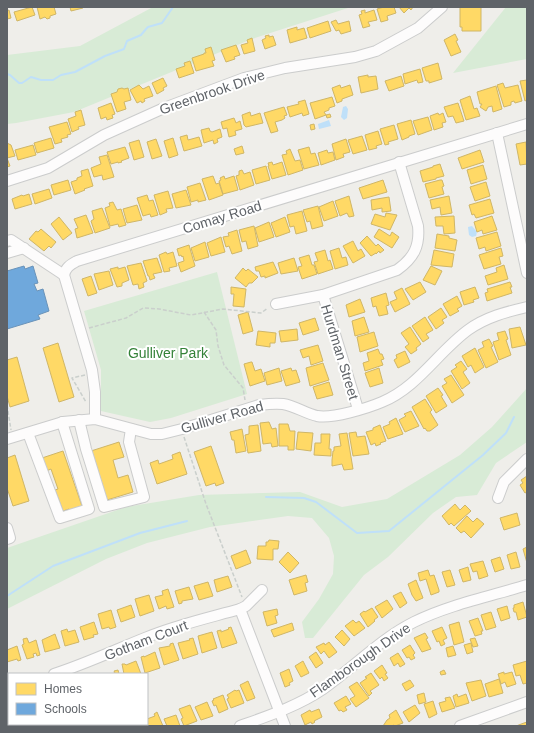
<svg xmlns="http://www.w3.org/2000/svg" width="534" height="733" viewBox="0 0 534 733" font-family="Helvetica,sans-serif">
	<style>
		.green { fill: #d8ebd6 }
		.water { fill: #bfe0f9 }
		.homes { fill: #ffd966; stroke: #cfb667 }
		.schools { fill: #6fa8dc; stroke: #6a93b9 }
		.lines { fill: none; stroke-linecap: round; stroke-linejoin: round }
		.stream { stroke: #bfe0f9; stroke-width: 2 }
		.minor-casing { stroke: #cbcccc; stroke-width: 12 }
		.path { stroke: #cacfcc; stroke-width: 1.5; stroke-dasharray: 4 2; stroke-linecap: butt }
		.minor { stroke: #fdfcfc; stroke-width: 10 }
		.labels { text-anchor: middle; stroke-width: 4; stroke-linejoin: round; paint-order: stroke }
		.street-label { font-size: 14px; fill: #5f6368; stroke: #fff }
		.park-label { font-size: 14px; fill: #348238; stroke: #fff }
	</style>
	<rect width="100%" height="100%" fill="#efeeea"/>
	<!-- green -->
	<g class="green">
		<path d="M153 7H351L252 39 74 112 16 123 7 124V55L80 46Z"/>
		<path d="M506 7H527V59L453 73Z"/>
		<path d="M217 272 247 394 171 418 150 422 101 411V370L84 311Z"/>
		<path d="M527 388V442L496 463 477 495 456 497 433 513 388 557 364 575 313 638H305L302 622 319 599 333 574 334 556 329 538 312 518 288 516 210 527 147 543 106 559 7 609V548L126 507 199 495 300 492 342 507 387 499 460 455 492 427Z"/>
	</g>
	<!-- water -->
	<g class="water">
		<path d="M343 107 346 106 348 109 347 118 344 120 341 117Z"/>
		<path d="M329 120 331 126 319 129 318 124Z"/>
		<path d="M472 226 477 232 476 236 472 237 469 235 468 227Z"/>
	</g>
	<!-- homes -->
	<g class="homes">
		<path d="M32 7 35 15 17 21 14 12Z"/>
		<path d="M37 7H54L56 14 50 16V18L47 19 45 17 40 19Z"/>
		<path d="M70 7H82L83 8 71 11Z"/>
		<path d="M384 7H394L396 13 387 16 388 20 381 22 377 9Z"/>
		<path d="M399 7H413L411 10 409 8 404 13Z"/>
		<path d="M460 7H481V31H462V27H460Z"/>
		<path d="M9 10 11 18 7 19V11Z"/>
		<path d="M365 10V13L374 10 377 20 368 22 370 26 363 28 359 15 362 14 361 11Z"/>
		<path d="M336 20 338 24 349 21 351 31 341 34 339 30 336 31 331 22Z"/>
		<path d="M328 21 331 31 310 38 307 28Z"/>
		<path d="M297 27V30L304 28 307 38 290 43 287 30Z"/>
		<path d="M455 34 458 40 456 41 461 52 451 56 444 40Z"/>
		<path d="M269 35V37L273 36 276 45 265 49 262 40 266 38 265 36Z"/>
		<path d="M252 38 255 51 244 54 241 45 248 43 247 40Z"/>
		<path d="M236 45 240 55 234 57 235 59 226 62 221 50Z"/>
		<path d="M211 47 215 60 212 61 214 66 196 71 192 58 204 54V53H206L205 49Z"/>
		<path d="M190 61 194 73 179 78 176 69 185 66 184 63Z"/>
		<path d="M438 63 442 79 429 83V81H426L422 68Z"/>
		<path d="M420 69 423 82 418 83 417 80 405 84 403 74Z"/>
		<path d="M368 75V77L376 76 378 89 361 93 358 77Z"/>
		<path d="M401 76 404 86 389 91 385 81Z"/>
		<path d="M163 78 167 86 163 88 164 90 157 94 152 83Z"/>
		<path d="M527 80V100L525 101 520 81Z"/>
		<path d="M503 83 505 88 518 85 522 101 515 103 514 101 511 102V105L504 107 497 85Z"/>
		<path d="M139 85 143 89 149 86 153 96 144 99 145 101 142 103 141 101 137 103 130 90Z"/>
		<path d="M340 85 341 88 350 85 353 95 342 99V101L337 103 332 88Z"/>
		<path d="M496 86 502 109 493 112 492 106 488 107 486 111 480 107 482 104H480L477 92Z"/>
		<path d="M122 88 124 89 128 88 131 100 124 102 126 109 117 112 111 94 117 92 118 89Z"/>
		<path d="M470 96 474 109 477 108 480 116 466 120 460 100Z"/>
		<path d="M332 97 335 106 329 108V110L324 112 326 115 315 119 310 103Z"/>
		<path d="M305 100 309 114 303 116 302 113 290 117 287 107 299 104 298 102Z"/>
		<path d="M111 103 115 114 112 115 113 118 107 120 106 117 101 119 98 108Z"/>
		<path d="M458 103 464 121 456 123 453 116 448 117 444 107Z"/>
		<path d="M284 107 287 115 284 116 285 118 282 120 275 122 278 131 271 133 264 113Z"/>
		<path d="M81 110 85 125 78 127 79 129 72 132 68 119 76 116 75 112Z"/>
		<path d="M250 112 251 116 260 113 263 123 246 127 244 125 242 115Z"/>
		<path d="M438 113 439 115 443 113 446 122 442 123 443 127 434 130 430 116Z"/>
		<path d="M330 114 331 117 327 118 326 115Z"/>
		<path d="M428 117 432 130 418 135 413 121Z"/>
		<path d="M234 118 236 123 240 121 242 129 235 131 236 135 229 137 227 128 223 129 221 122Z"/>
		<path d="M411 120 415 134 409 136V137L402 140 397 124Z"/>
		<path d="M67 122 71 134 67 135 68 137 61 139 62 142 55 144 49 127Z"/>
		<path d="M314 124 315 129 311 130 310 125Z"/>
		<path d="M394 125 398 139 388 142 389 144 385 145 380 129Z"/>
		<path d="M209 128 210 131 212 132 220 129 222 137 217 139 218 142 214 144 213 140 204 143 201 130Z"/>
		<path d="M378 131 382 144 376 146 377 148 369 150 365 135Z"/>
		<path d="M187 135 188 140 199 137 202 146 184 151 180 137Z"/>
		<path d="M362 136 367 150 353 154 348 140Z"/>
		<path d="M51 138 54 148 37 153 34 143Z"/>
		<path d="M173 138 178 155 169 158 164 141Z"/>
		<path d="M156 139 162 156 152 159 147 142Z"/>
		<path d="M346 139 350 152 343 154 344 157 336 160 332 144Z"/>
		<path d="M139 140 144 157 134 160 129 143Z"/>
		<path d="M526 142 527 164 520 165 516 144Z"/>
		<path d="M7 143 11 145 15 156 7 158 10 166 7 167Z"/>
		<path d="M33 145 36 155 18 160 15 150Z"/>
		<path d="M242 146 244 153 236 155 234 149Z"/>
		<path d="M125 147 129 158 121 161 122 162 118 163V162L111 164 107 152Z"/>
		<path d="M309 147 311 154 315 153 319 165 304 169 298 150Z"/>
		<path d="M290 149 295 161 300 160 303 170 288 175 282 155 287 154 286 151Z"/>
		<path d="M327 150 328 153 333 152 335 160 321 165 318 153Z"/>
		<path d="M480 150 484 162 462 169 458 158Z"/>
		<path d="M107 155 114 177 103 180 102 175 94 177 91 168 101 164 99 157Z"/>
		<path d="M272 162 273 165 282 162 286 175 272 179 268 166H269L268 163Z"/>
		<path d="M440 164 444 176 436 178V179L423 182 420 171 433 167V166Z"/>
		<path d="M483 165 487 179 471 184 467 170Z"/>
		<path d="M266 166 270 180 256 184 252 170Z"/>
		<path d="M88 169 93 186 84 189 85 190 75 194 71 182 77 180V178L82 176 81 171Z"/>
		<path d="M242 170 244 174 250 172 254 185 240 190 236 176 239 175V171Z"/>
		<path d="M213 176 216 184 219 183 223 195 209 200 202 179Z"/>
		<path d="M224 176 225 179 234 176 238 190 223 194 219 181 221 180 220 178Z"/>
		<path d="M68 180 71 190 54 195 51 185Z"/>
		<path d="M383 180 387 192 363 199 359 188Z"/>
		<path d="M440 180H442L444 186 442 187 444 194 429 198 425 184Z"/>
		<path d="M486 182 490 196 475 201 470 187Z"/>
		<path d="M200 183 206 200 198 202V200L191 202 187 187Z"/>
		<path d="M49 189 52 198 35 204 32 194Z"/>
		<path d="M186 190 191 205 176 208 172 194Z"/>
		<path d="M168 191 173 208 166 209 167 212 160 215 154 195Z"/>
		<path d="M29 194 32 204 15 209 12 199 22 195 23 196Z"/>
		<path d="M147 195 149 201 153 200 158 215 151 217 150 214 143 216 137 198Z"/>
		<path d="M349 196 354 216 349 217 347 213 340 216 335 201Z"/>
		<path d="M449 196 452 213 441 215 440 207 432 209 430 200Z"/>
		<path d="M389 197 391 211 382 212V208L372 210 371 200Z"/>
		<path d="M490 199 494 213 476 218 474 214 472 215 469 205Z"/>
		<path d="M333 201 338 216 324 221 319 207Z"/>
		<path d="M113 202 117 210 121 209 126 225 119 227 118 224 110 226 105 208 110 206 109 203Z"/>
		<path d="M137 205 142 220 127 223 123 209Z"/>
		<path d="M318 206 323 226 312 229 310 221 307 222 303 210Z"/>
		<path d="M102 208 110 228 95 233 91 221 94 219 92 211Z"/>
		<path d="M302 211 307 231 296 234 294 226 290 227 287 215Z"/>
		<path d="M386 213 397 215 390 230 371 224 375 214 385 217Z"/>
		<path d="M86 215 93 233 77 238 75 229 78 228 74 219Z"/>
		<path d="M454 216 455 233 444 234 443 226H436L435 217Z"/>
		<path d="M492 216 497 230 483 234 482 230 477 232 474 222Z"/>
		<path d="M59 217 72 233 63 240 51 224Z"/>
		<path d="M285 217 290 232 276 237 271 223Z"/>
		<path d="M269 222 274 237 259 242 255 228Z"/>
		<path d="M254 226 258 246 248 249 246 241 242 242 239 230Z"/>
		<path d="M41 229 56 242 51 248 49 246 44 251 29 239 36 231 38 232Z"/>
		<path d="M379 229 390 236 392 232 399 237 392 248 374 237Z"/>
		<path d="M237 230 242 251 232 254 229 246 226 247 223 237 229 236 228 233Z"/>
		<path d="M497 232 501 246 486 251 485 247 479 249 476 238Z"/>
		<path d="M437 234 449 236V238L457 240 455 251 435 248Z"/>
		<path d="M367 236 376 246 378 244 384 250 380 253 379 251 376 254V253L371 256 360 243Z"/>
		<path d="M221 237 225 252 211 256 207 243Z"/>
		<path d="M353 241 358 251 361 249 365 256 353 263 343 246Z"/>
		<path d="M205 242 209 257 195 261 191 248Z"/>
		<path d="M189 245 195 266 181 272 178 263 184 261 183 256 182 257 181 255 179 256 177 249Z"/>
		<path d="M339 248 342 258 346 257 348 265 335 269 330 251Z"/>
		<path d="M501 248 503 256 499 257 501 264 484 269 479 255Z"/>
		<path d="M325 250 328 261 330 260 333 269 318 274 314 262 318 261 315 253Z"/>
		<path d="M434 250 454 254 452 267 431 265Z"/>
		<path d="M166 252 167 254 173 252 177 266 169 268 170 271 164 272 159 255Z"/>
		<path d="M309 255 312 265H314L317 274 302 279 298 267 302 266 299 258Z"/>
		<path d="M157 258 162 272 153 274 155 278 150 280 149 276H148L143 261Z"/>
		<path d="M294 258 298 271 281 274 278 263Z"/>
		<path d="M273 262 278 273 265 278V276L261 277 259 271H256L255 267Z"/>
		<path d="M141 263 147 281 143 283 144 287 139 289 138 284 133 285 127 266Z"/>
		<path d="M504 265 508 279 488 285 485 276 497 272 496 268Z"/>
		<path d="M431 266 442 271 435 285 423 280Z"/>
		<path d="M118 267V269L125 267 129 280 122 283V286L117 287 110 269Z"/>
		<path d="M243 268 246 271 248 269 258 277 252 283H249L246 287 235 278Z"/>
		<path d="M109 271 113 285 99 290 94 274Z"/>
		<path d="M91 276 97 293 88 296 82 279Z"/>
		<path d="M420 282 426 292 413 300 405 289Z"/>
		<path d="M510 282 512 287H510L512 293 487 301 485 293 488 292 487 289Z"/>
		<path d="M231 287 246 289 244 307 233 306 234 294H231Z"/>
		<path d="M475 287 479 298 473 300 474 302 464 305 460 292Z"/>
		<path d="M402 288 410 304 395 312 390 302 397 299 394 292Z"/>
		<path d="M386 293 389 305 386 306 388 314 379 316 376 306 373 307 371 298Z"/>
		<path d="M457 296 462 306 457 309 459 311 450 316 443 304Z"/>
		<path d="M360 299 365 312 349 317 346 305Z"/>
		<path d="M441 308 447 317 442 320 444 323 436 329 428 317Z"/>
		<path d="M248 312 253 331 243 334 238 315Z"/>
		<path d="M364 317 369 332 355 336 352 321Z"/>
		<path d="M425 317 433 330 426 334 429 338 423 342 412 326Z"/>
		<path d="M315 318 319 330 303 335 299 323Z"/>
		<path d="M410 327 421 344 416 348 417 350 411 354 405 347 409 344 401 333Z"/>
		<path d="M520 327 526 345 512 348 509 329Z"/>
		<path d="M297 329 298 340 281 342 279 331Z"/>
		<path d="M258 331 276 333 275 343H270V347L256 345Z"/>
		<path d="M505 331 508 339 506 340 511 355 499 360 493 342 499 340 497 333Z"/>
		<path d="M374 332 378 346 360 352 357 337Z"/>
		<path d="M489 339 493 346 491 347 498 362 486 368 478 350 484 347 482 342Z"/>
		<path d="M58 343 74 397 59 402 43 348Z"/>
		<path d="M318 345 323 361 311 365 309 356 303 358 300 350Z"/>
		<path d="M475 348 484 367 475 373 471 365 468 367 462 356Z"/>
		<path d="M378 349 380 354H382L384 359 381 360 383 365 365 371 363 363 369 361 367 353Z"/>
		<path d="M405 351 410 362 398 368 394 360 397 358 396 355Z"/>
		<path d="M17 357 29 401 10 407 7 396V360Z"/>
		<path d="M461 361 467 369 463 372 470 383 462 389 451 371 457 367 455 365Z"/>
		<path d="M251 362H252L255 371 261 369 265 381 250 386 244 364Z"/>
		<path d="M323 363 329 380 310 386 306 368Z"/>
		<path d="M279 368 282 381 267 385 264 373Z"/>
		<path d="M291 368 292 371 296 370 300 382 286 386 281 371Z"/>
		<path d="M379 368 383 383 370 387 365 373Z"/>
		<path d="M451 375 464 395 452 403 442 386 447 383 444 379Z"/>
		<path d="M329 382 333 395 317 399 313 387Z"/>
		<path d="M438 388 443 395 441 396 447 406 436 413 426 396Z"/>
		<path d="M425 399 432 410 430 412 438 425 430 431H427L425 428 424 429 412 407Z"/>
		<path d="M411 411 419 426 405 432 399 420 406 416 404 414Z"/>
		<path d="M396 418 403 434 388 439 383 427 390 424 389 422Z"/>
		<path d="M269 422 272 429 276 428 278 446 272 447 271 443 263 444 260 423Z"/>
		<path d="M279 424H288L290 431H295L294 450H288V446H279Z"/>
		<path d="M258 425 261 451 248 453 245 435 249 434V426Z"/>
		<path d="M380 425 386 441 380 443 381 444 376 446 375 443 371 445 366 432 373 430V428Z"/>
		<path d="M242 429 246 451 236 453 234 440H232L230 432Z"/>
		<path d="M298 432 313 433 311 451 296 449Z"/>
		<path d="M356 432 357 437 365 436 369 454 353 456 349 433Z"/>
		<path d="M347 433 353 469 344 470 342 464 332 466V460L333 451H334V447L341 446 339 434Z"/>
		<path d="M321 434H330L329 449H331V456L314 455 315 443H321Z"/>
		<path d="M119 442 124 457 113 460 118 478 128 475 133 492 107 500 91 451Z"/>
		<path d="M211 446 224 483 216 486 215 483 206 486 194 452Z"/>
		<path d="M63 451 83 509 71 513 69 509 63 511 55 490 58 489 51 469 44 472 39 459Z"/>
		<path d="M180 452 187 474 157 484 150 463 158 460 159 464 173 459 172 455Z"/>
		<path d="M15 455 29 501 13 506 7 488V458Z"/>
		<path d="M527 476V492L525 493 520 485 523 483 521 480Z"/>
		<path d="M455 504 460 510 465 505 471 511 454 526 451 523 449 525 442 516Z"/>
		<path d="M517 513 520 525 504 530 500 518Z"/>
		<path d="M467 516 473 522 477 518 484 524 471 538 464 531 461 533 456 528Z"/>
		<path d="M269 540 279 541 278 549H273V560L257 559 258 546H266V542H268Z"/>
		<path d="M527 547V563L523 549Z"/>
		<path d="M246 550 251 563 236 569 231 556Z"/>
		<path d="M288 552 299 563 290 573 279 562Z"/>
		<path d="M516 552 520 567 511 569 507 555Z"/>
		<path d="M500 557 504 569 495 572 491 560Z"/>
		<path d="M483 561 488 576 479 579 477 571 473 572 470 564Z"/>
		<path d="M468 567 471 580 463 582 459 570Z"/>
		<path d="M428 570 430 576 434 575 439 590V592L431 595 426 579 420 581 418 573Z"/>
		<path d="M450 570 455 585 447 587 442 572Z"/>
		<path d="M306 575 308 582 305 583 307 591 294 595 289 580Z"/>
		<path d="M228 576 232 587 217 592 214 580Z"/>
		<path d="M416 580 423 598 416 601 412 595 408 584Z"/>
		<path d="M208 582 213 596 199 600 194 586Z"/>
		<path d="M189 587 193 599 182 601V603L179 604 175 591Z"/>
		<path d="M168 589 174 607 167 609 166 606 159 609 155 597 163 595 162 591Z"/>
		<path d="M401 592 407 603 400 608 393 596Z"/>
		<path d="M149 595 154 611 140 616 135 599Z"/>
		<path d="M387 600 393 609 382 618 375 607Z"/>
		<path d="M523 602 527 617 518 620 516 612H514L513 608H514V605Z"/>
		<path d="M131 605 135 617 121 622 117 610Z"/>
		<path d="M507 606 510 618 501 621 497 609Z"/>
		<path d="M372 608 378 617 374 620 375 621 368 627 360 614 364 611 365 612Z"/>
		<path d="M277 609 278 615 275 616 277 623 267 626 263 612Z"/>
		<path d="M111 610 116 627 110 629 109 627 102 629 98 614Z"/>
		<path d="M491 612 496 627 486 630 481 615Z"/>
		<path d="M478 618 483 631H481L482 634 475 636 469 621Z"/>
		<path d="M353 620 356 623 359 621 365 628 354 636 345 626Z"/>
		<path d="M94 622 98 634 93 635 94 637 84 640 80 627Z"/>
		<path d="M459 622 464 642 454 645 449 625Z"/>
		<path d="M292 623 294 630 274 637 271 630Z"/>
		<path d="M231 627 237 643 222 648 217 631 221 630V632L229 629 228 628Z"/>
		<path d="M442 627 447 638 443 640 445 644 441 646 439 641 437 642 432 631Z"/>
		<path d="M67 629 68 632 75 630 79 642 65 646 61 631Z"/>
		<path d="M342 630 350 639 344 646 335 637Z"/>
		<path d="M212 632 217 648 202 653 198 636Z"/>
		<path d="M425 633 428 638 426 639 431 649 422 652 414 638Z"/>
		<path d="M55 634 60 648 45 652 42 640Z"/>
		<path d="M27 638 29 643 36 640 40 655 37 656 36 653 33 654 34 657 27 659 22 645 24 644 23 639Z"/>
		<path d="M193 638 198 654 183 659 178 643 190 640 189 639Z"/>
		<path d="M475 638 478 646 473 647 470 639Z"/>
		<path d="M329 642 337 652 329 658 324 651 321 654 316 647 324 643 325 645Z"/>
		<path d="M173 643 179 660 164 665 159 648 170 646V644Z"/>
		<path d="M471 643 473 652 467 654 464 645Z"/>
		<path d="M410 645 415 653 413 655 415 658 411 660 409 657 407 658 402 650Z"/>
		<path d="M17 646 21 660 18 661 17 659 7 662V650Z"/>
		<path d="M453 646 456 655 448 657 446 648Z"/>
		<path d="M155 652 160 668 145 673 141 657 144 656V657Z"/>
		<path d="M316 652 323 663 316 668 309 657Z"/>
		<path d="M398 653 405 664 400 667 398 663 394 666 390 658Z"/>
		<path d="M136 661 141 674H124L122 664H125L126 665Z"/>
		<path d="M303 661 309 673 301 677 295 666Z"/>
		<path d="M527 661V683L523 684 520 675 516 676 513 665Z"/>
		<path d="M382 665 387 673 385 674 388 678 384 681 382 677 380 679 374 671Z"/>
		<path d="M289 669 293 681 289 683 290 685 285 687 280 673Z"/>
		<path d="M118 670 119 674H110L115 673 114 671Z"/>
		<path d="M444 670 446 674 441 675 440 672Z"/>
		<path d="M504 672V674L512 672 516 684 507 687 505 682 501 684 498 674Z"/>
		<path d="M371 673 379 685 370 691 372 693 369 696 360 683 367 678 365 677Z"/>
		<path d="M499 679 503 693 489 697 485 684Z"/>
		<path d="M410 680 414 686 406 691 402 684Z"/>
		<path d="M481 680 486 696 472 701 466 683Z"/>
		<path d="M248 681 255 698 247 701 240 685Z"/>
		<path d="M357 682 369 698 356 707 350 699 355 696 349 687Z"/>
		<path d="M235 690 236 691 239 690 244 703 231 708 227 699 229 698 227 695Z"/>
		<path d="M424 693 426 702 419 704 417 695Z"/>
		<path d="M457 694 458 697 466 694 469 703 456 707 453 696Z"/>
		<path d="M223 695 228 709 219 713 216 705 214 706 212 701 214 700 213 699Z"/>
		<path d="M346 696 351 704 345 707 347 710 343 712 341 710 339 711 334 703Z"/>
		<path d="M450 697 455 708 442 712 439 703 446 701 445 698Z"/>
		<path d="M433 701 437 714 429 718 424 704Z"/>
		<path d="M207 702 213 716 201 720 195 707Z"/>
		<path d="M190 705 197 721 184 726 181 719 183 718 179 709Z"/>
		<path d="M415 705 420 713 409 722 403 712Z"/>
		<path d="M319 709 322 717 314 721 315 722 312 724 311 722 305 725 301 715 310 710 311 712Z"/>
		<path d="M396 710 403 723 395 726 394 725 392 726H383L387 720 390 718 389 715Z"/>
		<path d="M157 712 163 726H146L145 724H147V719L155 716 154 714Z"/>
		<path d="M176 715 180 726H167L164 719Z"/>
		<path d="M527 722V726H516L524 723Z"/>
		<path d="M15 724H31L32 725 15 726Z"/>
	</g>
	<!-- schools -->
	<path class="schools" d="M24 266 25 269 33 266 38 283 34 284 37 291 43 289 49 311 38 315 40 319 7 329V271Z"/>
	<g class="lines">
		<!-- stream -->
		<g class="stream">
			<path d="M7 74 10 75 19 83H22L31 77 41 80H53L61 75 75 72 105 56 124 49 127 41 141 35 146 29 148 27 162 23 173 7"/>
			<path d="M266 497 304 498 316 502 357 533 389 531 483 455 506 433 514 417"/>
			<path d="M7 596 53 566 140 533 187 521"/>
		</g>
		<!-- minor casing -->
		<g class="minor-casing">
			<g id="minor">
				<path d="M497 133 527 273"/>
				<path d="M7 181 48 168 104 135 164 108 244 78 285 68 355 57 376 51 418 28 442 7"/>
				<path d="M7 241 11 240 64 275"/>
				<path d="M7 253 24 248"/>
				<path d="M323 295 358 409"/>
				<path d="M276 304 323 295 397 270C414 258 420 246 418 226L399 162"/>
				<path d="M95 419V392L92 370 64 275C66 267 70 265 77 261L527 124"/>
				<path d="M79 420 86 449 104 507 144 497 129 442 131 429"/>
				<path d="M28 433 60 518 89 509 62 422"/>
				<path d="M7 439 63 422 95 419 151 434H162L182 429 259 405C267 404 275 403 283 404 295 406 305 413 317 416 332 419 368 408 382 402 418 387 437 353 468 330 486 317 506 312 527 307"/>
				<path d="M498 498 504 482 527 459"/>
				<path d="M7 528 10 538 7 539"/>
				<path d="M240 609 285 726"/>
				<path d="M54 674C85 664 115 650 145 638 176 625 208 618 240 609L246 606 262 590"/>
				<path d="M240 726C268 716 298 706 323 689 354 667 380 639 414 622 448 605 491 596 527 585"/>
				<path d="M460 726 527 702"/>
			</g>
		</g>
		<!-- path -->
		<g class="path">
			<path d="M204 312 216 330 218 346 224 365 243 388 245 400"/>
			<path d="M89 328 126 318 143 308 159 309 191 315 223 309 261 313 268 308"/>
			<path d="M85 375 72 378 86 402"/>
			<path d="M7 405 11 430"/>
			<path d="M184 437 206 504 242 597"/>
			<path d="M7 690H9"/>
		</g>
		<!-- minor -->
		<use href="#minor" class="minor"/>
	</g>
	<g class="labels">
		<!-- street labels -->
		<g class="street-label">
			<text transform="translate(212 92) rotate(-19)" y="5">Greenbrook Drive</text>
			<text transform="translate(222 217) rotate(-17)" y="5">Comay Road</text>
			<text transform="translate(340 352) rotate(73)" y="5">Hurdman Street</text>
			<text transform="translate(222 417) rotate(-16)" y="5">Gulliver Road</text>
			<text transform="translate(146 640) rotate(-21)" y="5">Gotham Court</text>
			<text transform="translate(360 660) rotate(-35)" y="5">Flamborough Drive</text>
		</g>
		<!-- park labels -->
		<g class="park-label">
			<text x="168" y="358">Gulliver Park</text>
		</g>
	</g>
	<!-- border -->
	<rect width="534" height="733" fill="none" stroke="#5f6368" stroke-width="16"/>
	<!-- legend -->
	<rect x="8" y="673" width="140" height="52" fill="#ffffff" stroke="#bfc1c3"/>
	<rect x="16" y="683" width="20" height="12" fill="#ffd966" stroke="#bfc1c3"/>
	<text x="44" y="693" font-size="12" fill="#5f6368">Homes</text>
	<rect x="16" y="703" width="20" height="12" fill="#6fa8dc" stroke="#bfc1c3"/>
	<text x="44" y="713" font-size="12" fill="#5f6368">Schools</text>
</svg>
